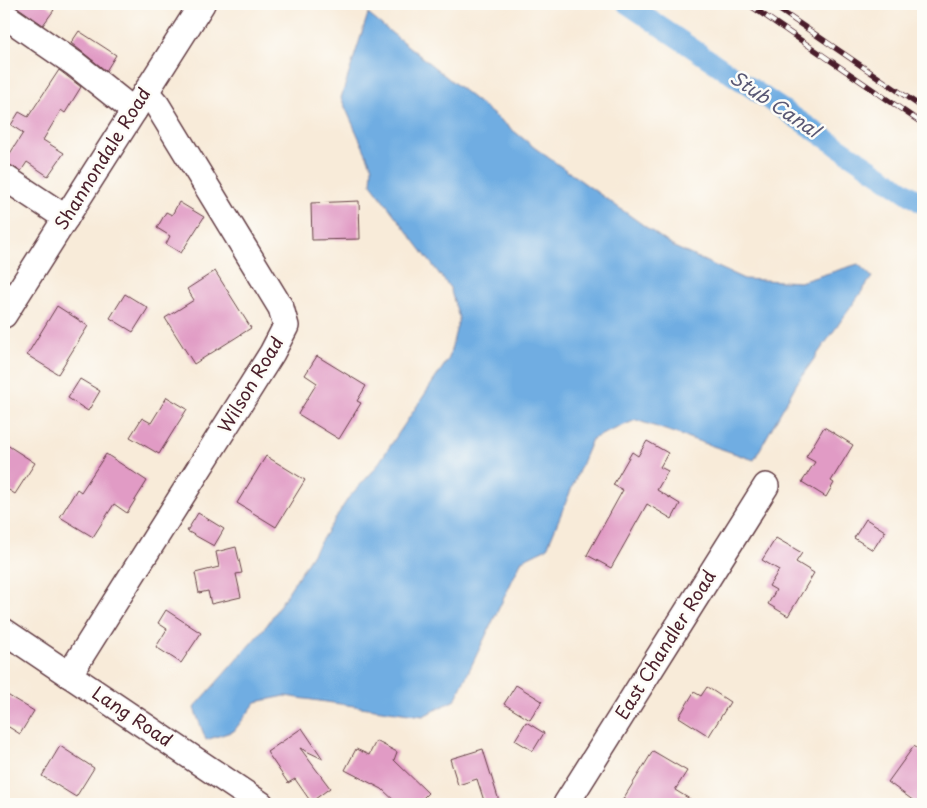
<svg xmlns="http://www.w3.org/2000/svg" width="927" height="808" viewBox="0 0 927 808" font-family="'Playpen Sans',sans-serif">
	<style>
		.water { fill: #70ade2; stroke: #5d6686 }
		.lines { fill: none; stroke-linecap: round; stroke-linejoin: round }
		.canal { stroke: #70ade2; stroke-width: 20 }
		.building { fill: #e19bc5 }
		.minor-casing { stroke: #643e45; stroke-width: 28 }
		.minor { stroke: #fff; stroke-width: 25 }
		.rail-casing { stroke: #4a1f2b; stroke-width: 5.5 }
		.rail { stroke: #fdfcf7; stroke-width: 4; stroke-dasharray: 11; stroke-linecap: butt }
		.labels { text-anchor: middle; stroke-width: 5; stroke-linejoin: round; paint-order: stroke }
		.street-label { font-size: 18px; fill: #4a1f2b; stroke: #fdfcf7 }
		.water-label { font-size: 19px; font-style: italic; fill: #595874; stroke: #fdfcf7 }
	</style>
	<rect width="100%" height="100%" fill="#fdfcf7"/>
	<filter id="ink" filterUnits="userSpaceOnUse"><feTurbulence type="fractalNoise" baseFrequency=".02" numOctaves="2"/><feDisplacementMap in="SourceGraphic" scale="10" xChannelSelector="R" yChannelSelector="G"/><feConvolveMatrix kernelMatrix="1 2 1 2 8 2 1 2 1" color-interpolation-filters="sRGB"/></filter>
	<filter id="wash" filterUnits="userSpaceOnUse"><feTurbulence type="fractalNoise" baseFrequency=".0096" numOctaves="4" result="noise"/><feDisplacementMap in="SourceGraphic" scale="20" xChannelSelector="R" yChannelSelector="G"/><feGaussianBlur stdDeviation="1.12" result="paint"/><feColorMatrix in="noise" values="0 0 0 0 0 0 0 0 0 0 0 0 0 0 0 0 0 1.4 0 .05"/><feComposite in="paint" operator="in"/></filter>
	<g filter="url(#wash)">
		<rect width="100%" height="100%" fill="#f8ebd9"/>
		<!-- water -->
		<path class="water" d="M368 14 535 148 674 247 744 279 800 282 858 264 872 277 797 383 754 460 636 420 592 439 547 548 522 560 455 700 423 716 285 696 256 702 234 731 206 740 194 708 267 625 349 497 374 470 449 358 459 318 450 288 371 184 372 167 341 98Z"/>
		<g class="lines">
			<!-- canal -->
			<path class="canal" d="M627 4 923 204"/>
		</g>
		<g id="blocks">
			<!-- building -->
			<g class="building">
				<path d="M13 4H45L54 10 43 25Z"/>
				<path d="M79 31 116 55 106 71 71 43Z"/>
				<path d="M59 70 81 87 65 113 61 110 43 140 64 153 48 176 27 162 21 171 4 163 23 133 11 125 19 112 28 117Z"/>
				<path d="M359 201 360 239 312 240 311 203Z"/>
				<path d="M179 202 204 217 181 253 166 244 170 236 157 228 166 212 172 215Z"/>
				<path d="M215 271 251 328 194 364 165 318 194 300 187 289Z"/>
				<path d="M125 294 148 308 133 332 110 318Z"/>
				<path d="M57 306 88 326 58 374 27 355Z"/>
				<path d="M317 356 366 386 357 401 361 403 339 439 298 414 317 383 305 375Z"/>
				<path d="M80 379 100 391 88 411 68 398Z"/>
				<path d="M167 397 187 409 159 454 130 437 142 418 151 423Z"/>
				<path d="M824 427 853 445 831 481 834 483 826 497 802 482 815 462 806 457Z"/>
				<path d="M647 441 668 453 660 467 668 471 657 490 680 504 672 519 647 504 611 568 587 555 623 490 613 485 632 452 638 456Z"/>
				<path d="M4 443 35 463 15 494 4 487Z"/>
				<path d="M106 454 147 481 127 513 114 504 93 537 60 517 77 489 81 492Z"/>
				<path d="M266 456 305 480 276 527 237 503Z"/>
				<path d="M198 513 224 529 214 546 187 531Z"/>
				<path d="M866 519 885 531 873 550 854 538Z"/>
				<path d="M776 538 802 553 796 562 814 573 788 616 768 604 776 590 769 586 779 570 762 560Z"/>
				<path d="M236 547 242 573 236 574 241 597 211 604 208 591 199 593 195 573 219 567 216 552Z"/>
				<path d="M166 610 201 633 181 663 156 647 167 629 158 623Z"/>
				<path d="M516 685 542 701 530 720 504 704Z"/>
				<path d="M707 687 730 702 709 736 679 717 694 692 701 696Z"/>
				<path d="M4 693 34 711 20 734 4 724Z"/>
				<path d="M526 722 544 733 533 751 515 740Z"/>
				<path d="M302 728 323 759 300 748 330 788 311 802 295 779 288 783 267 752Z"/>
				<path d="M376 741 397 752 394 760 428 793 417 804H398L382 789 345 770 356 749 369 755Z"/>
				<path d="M60 746 94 768 76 797 42 776Z"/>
				<path d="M914 746 923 753V804H918L888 782Z"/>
				<path d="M483 749 485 756 500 804H485L477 779 458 785 450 759Z"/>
				<path d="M653 751 687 771 675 790 698 804H620Z"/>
			</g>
		</g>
	</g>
	<g filter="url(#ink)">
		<use href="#blocks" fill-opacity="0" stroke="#643e45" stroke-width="1"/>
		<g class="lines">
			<!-- minor casing -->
			<g class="minor-casing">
				<g id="minor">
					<path d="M4 15 75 64 134 111"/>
					<path d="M4 177 66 218"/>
					<path d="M4 315 202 4"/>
					<path d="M4 631 261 804"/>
					<path d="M69 675 272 353 286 326 281 308 157 105 146 92"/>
					<path d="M566 804 766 486"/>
				</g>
			</g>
			<!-- minor -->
			<use href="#minor" class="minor"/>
			<!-- rail casing -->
			<g class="rail-casing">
				<g id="rail">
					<path d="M748 4 923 124"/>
					<path d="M771 4 923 108"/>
				</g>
			</g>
			<!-- rail -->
			<use href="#rail" class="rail"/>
		</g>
	</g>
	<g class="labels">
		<!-- street labels -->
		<g class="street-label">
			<text transform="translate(103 159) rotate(-58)" y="6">Shannondale Road</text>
			<text transform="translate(251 385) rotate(-59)" y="6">Wilson Road</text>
			<text transform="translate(666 645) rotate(-58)" y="6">East Chandler Road</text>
			<text transform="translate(132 717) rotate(34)" y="6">Lang Road</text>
		</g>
		<!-- water labels -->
		<g class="water-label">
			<text transform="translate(775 104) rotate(34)" y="7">Stub Canal</text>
		</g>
	</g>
	<!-- margin -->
	<rect width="927" height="808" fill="none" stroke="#fdfcf7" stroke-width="20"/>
</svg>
